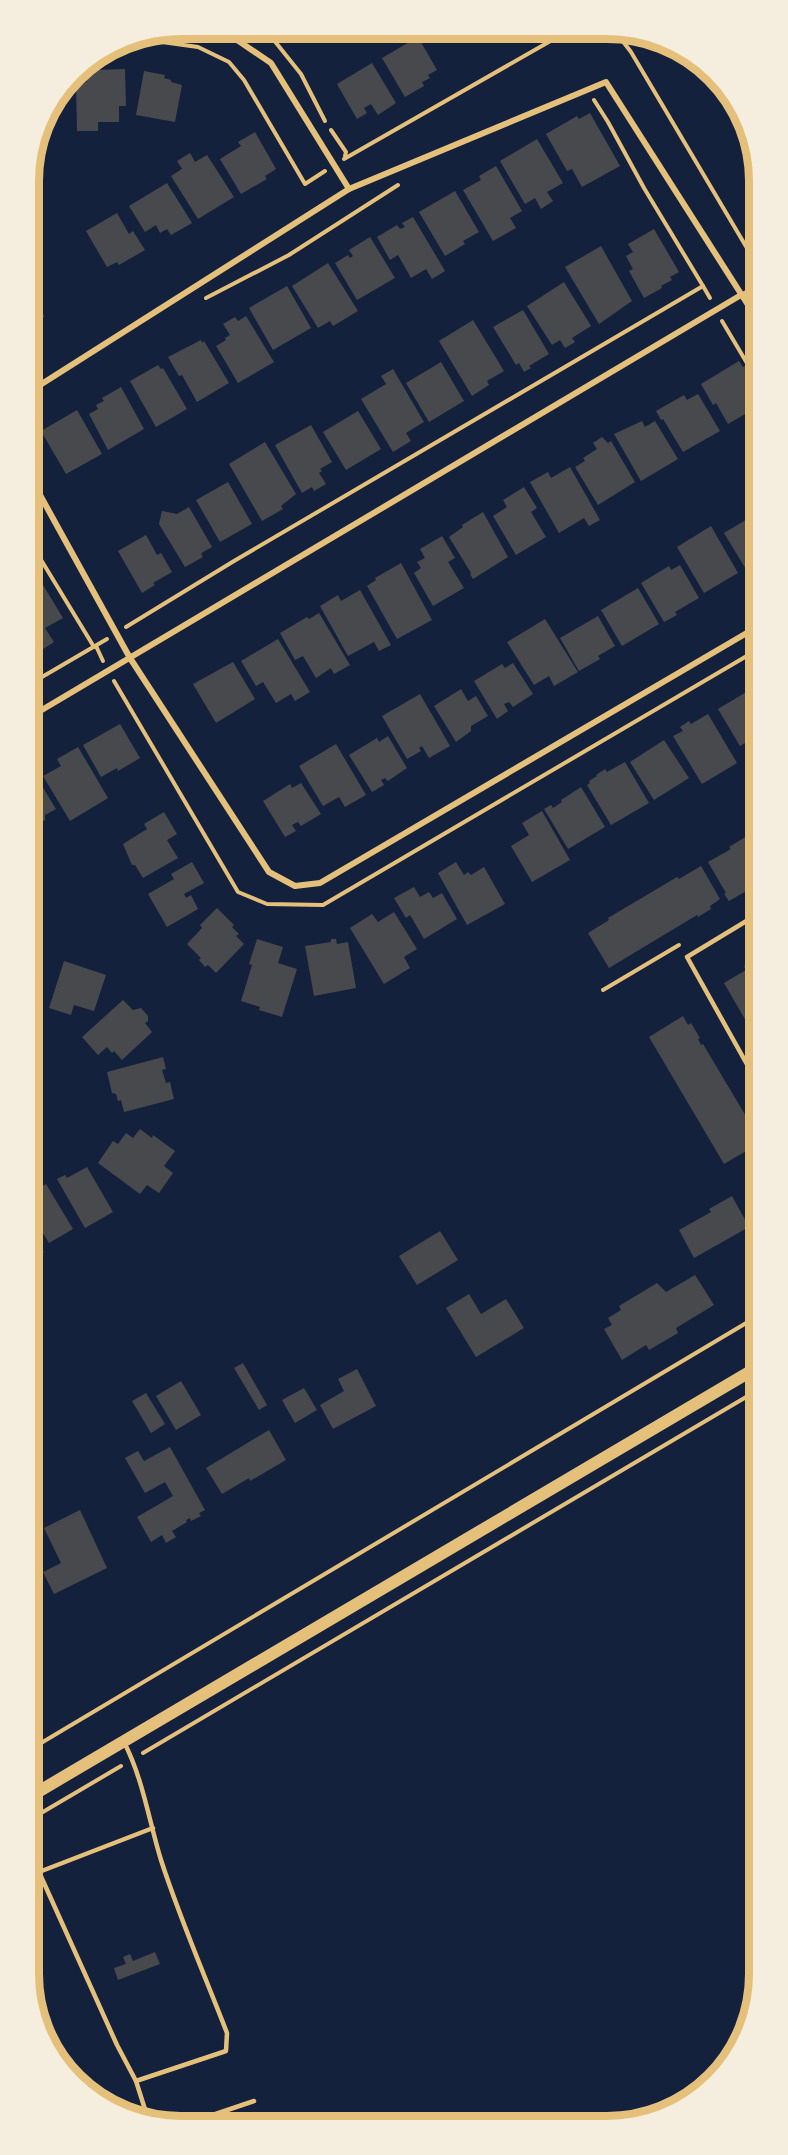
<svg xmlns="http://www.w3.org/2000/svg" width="788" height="2155" viewBox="0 0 788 2155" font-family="Cabin,sans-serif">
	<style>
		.building { fill: #48494c }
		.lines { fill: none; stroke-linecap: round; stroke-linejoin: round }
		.path { stroke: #e5c07b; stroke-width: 4 }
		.service { stroke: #e5c07b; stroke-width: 4.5 }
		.minor { stroke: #e5c07b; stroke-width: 6 }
		.secondary { stroke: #e5c07b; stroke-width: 12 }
		.rim { fill: none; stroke: #e5c07b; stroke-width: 8 }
	</style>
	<rect width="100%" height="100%" fill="#14213d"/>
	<!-- building -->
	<g class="building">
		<path d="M418 37 437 70 428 75 430 78 422 82 424 86 405 97 382 58Z"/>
		<path d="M372 63 396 103 378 115 371 104 364 108 367 113 357 119 337 84Z"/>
		<path d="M125 69 126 106H119V122H98V131H77L76 83 87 82V73H95V70Z"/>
		<path d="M144 71 165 75 164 78 171 80V82L182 85 175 122 136 115Z"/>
		<path d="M590 113 620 166 582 187 572 169 567 171 546 134 577 116 579 119Z"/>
		<path d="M255 132 276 169 265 176 267 179 241 194 220 159 241 146 238 142Z"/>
		<path d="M537 139 563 183 547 192 553 201 541 209 535 198 525 204 500 161Z"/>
		<path d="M190 153 195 162 207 155 234 197 198 219 171 176 182 169 177 161Z"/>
		<path d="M33 157H39V187H29V171Z"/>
		<path d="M496 166 522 211 510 218 516 228 493 241 463 190 481 180 479 176Z"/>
		<path d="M167 183 192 223 171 235 167 229 160 233 156 225 145 232 129 206Z"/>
		<path d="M455 191 479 232 463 241 465 244 445 256 419 212Z"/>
		<rect x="29" y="195" width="11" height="33"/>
		<path d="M117 213 129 234 133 231 145 250 119 265 117 262 107 267 86 231Z"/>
		<path d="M413 217 445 271 432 279 426 269 411 278 398 255 390 260 377 237 397 225 400 229 405 227 402 223Z"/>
		<path d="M654 229 679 272 670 277 672 280 661 286 662 288 644 298 629 271 633 269 626 256 633 252 628 244Z"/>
		<rect x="29" y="237" width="7" height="36"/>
		<path d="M370 237 395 278 357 300 335 263 348 255 350 258 353 256 349 250Z"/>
		<path d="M601 246 632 301 599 324 565 267Z"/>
		<path d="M328 263 358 311 333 326 330 321 318 328 292 286Z"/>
		<path d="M35 280 44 317 29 320V281Z"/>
		<path d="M564 282 591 326 572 338 575 342 565 348 560 340 552 345 527 306Z"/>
		<path d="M287 286 311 328 273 350 249 308Z"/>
		<path d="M523 310 549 354 529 366 531 368 524 372 519 363 516 365 493 327Z"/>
		<path d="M246 316 274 362 238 383 216 346 226 340 225 338 230 335 223 324 235 317 238 321Z"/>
		<path d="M473 320 504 371 487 381 489 385 472 396 439 341Z"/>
		<path d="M201 340 202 343 204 341 229 383 197 402 182 375 179 376 168 357Z"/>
		<path d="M739 361 743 367 745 366 757 387V407L728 424 716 403 713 405 701 384Z"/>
		<path d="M441 362 464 401 429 422 406 383Z"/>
		<path d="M158 365 161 369 163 368 187 409 156 427 130 381Z"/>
		<path d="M393 369 424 422 406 433 411 441 393 452 361 399 386 384 381 376Z"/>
		<path d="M121 387 144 429 108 450 89 414 98 409 96 405 104 401 102 398Z"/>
		<path d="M698 394 720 431 683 452 663 419 661 420 656 411 684 395 687 400Z"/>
		<path d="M77 410 102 454 66 474 41 431Z"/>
		<path d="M358 411 381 449 346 470 323 432Z"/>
		<path d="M642 421 645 427 655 421 678 459 641 481 614 434Z"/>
		<path d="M311 425 332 462 320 469 322 471 319 473 326 484 314 491 312 487 302 493 275 445Z"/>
		<path d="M602 437 608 443 611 441 635 482 598 505 575 467 585 461 583 458 597 449 593 443Z"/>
		<path d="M265 442 296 494 281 506 283 509 262 521 229 464Z"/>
		<path d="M570 467 600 520 589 526 584 518 559 533 530 482 548 472 551 478Z"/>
		<path d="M228 482 252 524 220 542 196 500Z"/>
		<path d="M524 487 537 508 531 512 546 537 516 555 493 516 507 507 503 500Z"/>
		<path d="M189 507 212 547 203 552 201 554 203 557 185 567 159 524 162 511 177 514Z"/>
		<path d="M483 512 508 557 473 579 470 574 471 573 449 537 463 527 462 525Z"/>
		<path d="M754 515 756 519 757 518V565L747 571 724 533Z"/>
		<path d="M711 526 738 573 704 593 677 547Z"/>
		<path d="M146 535 157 555 161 553 172 572 153 583 155 585 142 593 118 551Z"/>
		<path d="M442 536 455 558 448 562 464 588 433 606 414 573 421 568 417 562 425 558 420 549Z"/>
		<path d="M401 563 432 620 397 639 367 586 376 580 375 578Z"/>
		<path d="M680 565 699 598 675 612 677 615 664 622 641 583 669 566 671 570Z"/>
		<path d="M37 575 63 618 45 628 54 642 32 656 30 652 29 579Z"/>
		<path d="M638 588 659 624 622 646 601 610Z"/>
		<path d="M360 590 391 645 379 651 374 642 348 656 320 606 338 595 341 601Z"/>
		<path d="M319 613 350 665 334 674 331 668 316 678 303 656 295 660 280 633 307 617 309 619Z"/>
		<path d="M598 616 615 646 598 656 600 659 579 671 560 638Z"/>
		<path d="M545 619 578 672 554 686 549 676 534 685 507 642Z"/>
		<path d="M278 639 310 692 295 701 291 694 276 703 263 682 256 686 241 661Z"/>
		<path d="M233 662 255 699 216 723 193 684Z"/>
		<path d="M513 663 533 694 513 707 509 702 504 704 508 711 497 719 474 681 502 664 505 668Z"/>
		<path d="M461 689 468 701 476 696 488 716 471 726V731L456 742 434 706Z"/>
		<path d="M748 691 757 707V736L740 746 718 709Z"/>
		<path d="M420 694 450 746 429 758 422 746 419 748 421 751 407 759 382 716Z"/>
		<path d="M708 714 737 763 702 784 673 736 683 731 680 727 689 721 691 724Z"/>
		<path d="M120 724 140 758 118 771 117 768 101 777 83 745Z"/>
		<path d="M388 736 407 768 388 781 385 778 381 780 384 785 372 792 349 755 377 738 379 742Z"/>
		<path d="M664 740 689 778 654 800 630 762Z"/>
		<path d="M336 744 366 795 345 807 339 797 323 806 299 766Z"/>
		<path d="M78 747 108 798 70 821 43 776 61 766 57 759Z"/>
		<path d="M625 762 649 803 611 825 587 785 590 783 589 781 597 776 596 775 605 769 607 772Z"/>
		<path d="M34 773 56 809 45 815V820L37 825H30V775Z"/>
		<path d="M301 783 321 814 301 826 298 822 292 825 296 831 285 837 263 801 290 784 292 788Z"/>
		<path d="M581 787 605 827 568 849 544 809 551 805 553 808 562 802 561 800Z"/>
		<path d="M542 811 570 860 532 882 511 846 529 835 522 823Z"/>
		<path d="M164 812 177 834 167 840 178 858 143 878 135 865H132L123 844 147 829 144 824Z"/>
		<path d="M757 830 758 880 754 882 755 886 729 901 724 894 726 893 708 862 731 849 729 847Z"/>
		<path d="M192 862 204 883 184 894 186 898 191 895 198 909 167 927 148 894 174 879 171 874Z"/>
		<path d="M456 862 464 875 468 872 471 875 484 867 505 904 467 925 438 873Z"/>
		<path d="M701 866 720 899 710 906 711 909 698 917 697 915 609 968 588 933 609 920 608 918 677 877 679 879Z"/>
		<path d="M414 887 420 897 429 892 433 898 442 893 457 919 424 939 410 915 406 918 394 898Z"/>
		<path d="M217 908 234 925 232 927 239 934 236 936 244 944 216 973 208 965 205 967 199 960 201 958 187 944 202 928 200 925Z"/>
		<path d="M394 912 417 949 404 957 410 968 384 984 350 928 372 914 378 922Z"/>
		<path d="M257 939 283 947 278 963 297 969 282 1017 259 1010 260 1007 241 1001 252 965 249 964Z"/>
		<path d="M331 939H336L337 944 348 942 356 988 314 996 305 946 331 942Z"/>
		<path d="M758 958V1014L746 1021 724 983 746 970 744 966Z"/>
		<path d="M30 959H38L40 1002H30Z"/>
		<path d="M64 961 106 975 94 1011 74 1005 71 1015 49 1008Z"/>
		<path d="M123 1000 133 1010 141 1008 148 1016V1021L145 1023 152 1032 122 1060 114 1051 112 1053 107 1047 98 1055 82 1037Z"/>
		<path d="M683 1016 688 1025 691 1023 700 1038 698 1039 701 1045 703 1044 756 1133 752 1135 758 1144 724 1164 649 1037Z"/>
		<path d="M163 1057 166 1069 162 1070 166 1083 170 1082 174 1099 124 1112 121 1100 118 1101 116 1094 112 1093 107 1072Z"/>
		<path d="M140 1129 152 1138 153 1135 175 1151 164 1166 173 1173 159 1193 147 1185 140 1194 98 1163 113 1141 118 1144 126 1133 133 1138Z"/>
		<path d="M87 1167 113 1212 85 1228 57 1179 65 1175 67 1178Z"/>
		<path d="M46 1184 73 1229 49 1243 30 1212V1202L32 1201 30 1194Z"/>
		<path d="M732 1196 749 1227 694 1258 679 1230 711 1212 709 1209Z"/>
		<path d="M30 1229 44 1252 30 1260Z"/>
		<path d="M440 1231 458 1260 417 1285 399 1256Z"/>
		<path d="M695 1275 714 1305 676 1328 678 1333 649 1350 646 1345 622 1360 604 1329 612 1325 608 1318 621 1310 619 1306 657 1283 666 1292Z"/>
		<path d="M469 1294 481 1314 506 1299 524 1328 476 1357 446 1308Z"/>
		<path d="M243 1363 267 1405 259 1410 234 1368Z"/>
		<path d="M357 1369 376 1406 333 1429 320 1405 344 1391 338 1379Z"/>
		<path d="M181 1381 201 1415 176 1430 156 1396Z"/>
		<path d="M304 1388 317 1410 295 1423 282 1400Z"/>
		<path d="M146 1393 165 1424 151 1433 132 1401Z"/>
		<path d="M269 1430 286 1460 250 1481 249 1478 222 1494 206 1468Z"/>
		<path d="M170 1447 205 1510 199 1513 201 1516 191 1521 190 1518 186 1520 187 1522 172 1531 176 1537 166 1543 162 1535 151 1542 137 1517 173 1496 165 1482 145 1493 125 1458 138 1451 144 1461Z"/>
		<path d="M80 1510 107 1568 54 1594 43 1572 61 1563 44 1528Z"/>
		<path d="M155 1952 160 1964 118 1980 114 1968 126 1964 123 1957 130 1954 133 1961Z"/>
	</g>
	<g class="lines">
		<!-- path -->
		<g class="path">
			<path d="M265 29 301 74 325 121"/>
			<path d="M615 31 631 52 757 265"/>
			<path d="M128 39H140L198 47 229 62 244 80 305 184 325 171"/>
			<path d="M331 130 346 152 345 156"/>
			<path d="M344 159 568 31"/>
			<path d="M703 286 710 298"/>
			<path d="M206 298 289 255 398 185"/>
			<path d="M722 321 757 380"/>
			<path d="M29 540 94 647"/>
			<path d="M126 627 234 561 703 286 644 188 608 122 594 100"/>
			<path d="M96 646 103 661"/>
			<path d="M114 681 238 892 267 904 323 905 757 650"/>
			<path d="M30 684 107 639"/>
			<path d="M603 990 679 945"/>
			<path d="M31 1749 758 1316"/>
			<path d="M143 1753 758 1390"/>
			<path d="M31 1819 121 1766"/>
		</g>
		<!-- service -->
		<g class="service">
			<path d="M741 295 757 287"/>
			<path d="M758 914 687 957 758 1084"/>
			<path d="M124 1742C143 1779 149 1821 161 1860 180 1919 205 1976 227 2033L226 2051 136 2081 117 2045 39 1872 153 1828"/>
			<path d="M136 2081 149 2122"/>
			<path d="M186 2124 254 2101"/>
		</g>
		<!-- minor -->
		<g class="minor">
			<path d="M221 29 271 63 349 189"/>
			<path d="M29 392 349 189 606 82 757 319"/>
			<path d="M29 475 130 658 269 872 295 886 320 883 757 627"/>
			<path d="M30 717 741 295"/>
		</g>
		<!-- secondary -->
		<path class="secondary" d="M31 1796 758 1367"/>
	</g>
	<!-- crop -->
	<path d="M0 0H788V2155H0ZM181 39H607A142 142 0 0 1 749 181V1974A142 142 0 0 1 607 2116H181A142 142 0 0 1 39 1974V181A142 142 0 0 1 181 39Z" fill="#f5edde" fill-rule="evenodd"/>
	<path class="rim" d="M181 39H607A142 142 0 0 1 749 181V1974A142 142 0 0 1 607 2116H181A142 142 0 0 1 39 1974V181A142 142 0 0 1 181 39Z"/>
</svg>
